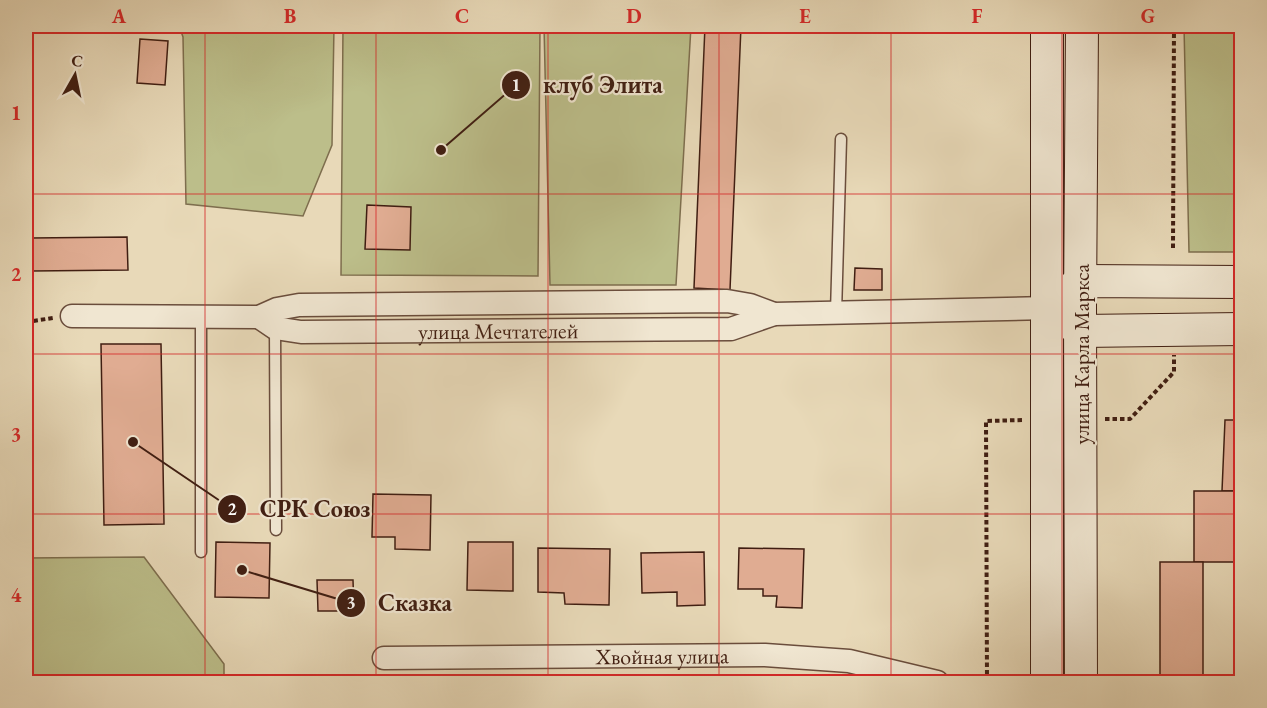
<svg xmlns="http://www.w3.org/2000/svg" width="1267" height="708" viewBox="0 0 1267 708" font-family="'EB Garamond',serif">
	<style>
		.green { fill: #bcbe8a; stroke: #7e6e4e; stroke-width: 1.5 }
		.building { fill: #e0ac92; stroke: #401e12; stroke-width: 1.5 }
		.lines { fill: none; stroke-linecap: round; stroke-linejoin: round }
		.lane-casing { stroke: #6a4d3c; stroke-width: 13 }
		.street-casing { stroke: #6a4d3c; stroke-width: 25 }
		.secondary-casing { stroke: #401e12; stroke-width: 34 }
		.path { stroke: #401e12; stroke-width: 4; stroke-dasharray: 4.5 3; stroke-linecap: butt }
		.lane { stroke: #f0e6d1; stroke-width: 10 }
		.street { stroke: #f0e6d1; stroke-width: 22 }
		.secondary { stroke: #f0e6d1; stroke-width: 32 }
		.grid { fill: none; stroke: #d62828; stroke-width: 1.5; stroke-opacity: 0.55 }
		.labels { text-anchor: middle; stroke-width: 4.5; stroke-linejoin: round; paint-order: stroke }
		.street-label { font-size: 22px; fill: #401e12; stroke: #f0e6d1 }
		.leader { fill: none; stroke: #401e12; stroke-width: 2 }
		.callout-dot { fill: #401e12; stroke: #f0e6d1; stroke-width: 2 }
		.mark-label { font-size: 18px; text-anchor: middle; font-weight: bold; fill: #fff }
		.callout-label { font-size: 24px; text-anchor: middle; font-weight: bold; fill: #401e12; stroke: #f0e6d1; stroke-width: 4.5; stroke-linejoin: round; paint-order: stroke }
		.neatline { fill: none; stroke: #d62828; stroke-width: 2 }
		.grid-label { font-size: 20px; text-anchor: middle; font-weight: bold; fill: #d62828 }
	</style>
	<rect width="100%" height="100%" fill="#e8d9b8"/>
	<filter id="stains"><feTurbulence type="fractalNoise" baseFrequency=".00333" numOctaves="4"/><feColorMatrix values="0 0 0 0 .2 0 0 0 0 .09 0 0 0 0 .02 0 0 0 .5 -.17"/></filter>
	<radialGradient id="worn" r=".72"><stop offset=".6" stop-color="#630" stop-opacity="0"/><stop offset="1" stop-color="#630" stop-opacity=".3"/></radialGradient>
	<!-- green -->
	<g class="green">
		<path d="M179 26H334L332 145 303 216 186 204 183 37Z"/>
		<path d="M343 26H540L538 276 341 275Z"/>
		<path d="M544 26H691L676 285H550Z"/>
		<path d="M1184 26H1241V252H1189Z"/>
		<path d="M144 557 224 664V682H26V558Z"/>
	</g>
	<!-- building -->
	<g class="building">
		<path d="M705 26H741L730 290 694 288Z"/>
		<path d="M140 39 168 41 165 85 137 83Z"/>
		<path d="M367 205 411 207 410 250 365 249Z"/>
		<path d="M127 237 128 270 32 271 31 238Z"/>
		<path d="M855 268 882 269V290H854Z"/>
		<path d="M101 344H161L164 524 104 525Z"/>
		<path d="M1225 420H1242V491H1222Z"/>
		<rect x="1194" y="491" width="40" height="71"/>
		<path d="M373 494 431 495 430 550 395 549V537H372Z"/>
		<path d="M216 542 270 543 269 598 215 597Z"/>
		<path d="M468 542H513V591L467 590Z"/>
		<path d="M538 548 610 549 609 605 565 604 564 593 538 592Z"/>
		<path d="M739 548 804 549 802 608 776 607 777 596H763V589H738Z"/>
		<path d="M704 552 705 605 677 606V592L642 593 641 553Z"/>
		<rect x="1160" y="562" width="43" height="120"/>
		<path d="M317 580H353L354 611H318Z"/>
	</g>
	<g class="lines">
		<!-- lane casing -->
		<g class="lane-casing">
			<g id="lane">
				<path d="M836 313 841 139"/>
				<path d="M201 317V552"/>
				<path d="M275 328 276 530"/>
			</g>
		</g>
		<!-- street casing -->
		<g class="street-casing">
			<g id="street">
				<path d="M72 316 259 317 277 309 299 305 727 301 750 305 774 314 1048 308"/>
				<path id="s1" d="M259 317 275 328 301 332 731 329 774 314"/>
				<path id="s2" d="M384 658 765 655 849 661 937 682"/>
			</g>
		</g>
		<!-- secondary casing -->
		<g class="secondary-casing">
			<g id="secondary">
				<path d="M1047 26V682"/>
				<path d="M1242 282 1081 281 1048 308 1081 331 1242 329"/>
				<path d="M1081 682 1080 306 1082 26"/>
			</g>
		</g>
		<!-- path -->
		<g class="path">
			<path d="M1173 248 1174 26"/>
			<path d="M26 322 53 318"/>
			<path d="M1105 419H1130L1174 372V355"/>
			<path d="M987 682 986 421 1023 420"/>
		</g>
		<!-- lane -->
		<use href="#lane" class="lane"/>
		<!-- street -->
		<use href="#street" class="street"/>
		<!-- secondary -->
		<use href="#secondary" class="secondary"/>
	</g>
	<!-- grid -->
	<path class="grid" d="M205 26V682M376 26V682M548 26V682M719 26V682M891 26V682M1062 26V682M26 194H1242M26 354H1242M26 514H1242"/>
	<g class="labels">
		<!-- street labels -->
		<g class="street-label">
			<text dy="8" stroke="none"><textPath href="#s1" startOffset="243">улица Мечтателей</textPath></text>
			<text transform="translate(1081 354) rotate(-90)" y="8">улица Карла Маркса</text>
			<text dy="8" stroke="none"><textPath href="#s2" startOffset="278">Хвойная улица</textPath></text>
		</g>
	</g>
	<!-- callouts -->
	<path class="leader" d="M441 150L516 85M133 442L232 509M242 570L351 603"/>
	<g class="callout-dot">
		<circle cx="441" cy="150" r="6"/>
		<circle cx="133" cy="442" r="6"/>
		<circle cx="242" cy="570" r="6"/>
		<circle cx="516" cy="85" r="15"/>
		<circle cx="232" cy="509" r="15"/>
		<circle cx="351" cy="603" r="15"/>
	</g>
	<g class="mark-label">
		<text x="516" y="91">1</text>
		<text x="232" y="515">2</text>
		<text x="351" y="609">3</text>
	</g>
	<g class="callout-label">
		<text x="603" y="93">клуб Элита</text>
		<text x="315" y="517">СРК Союз</text>
		<text x="415" y="611">Сказка</text>
	</g>
	<!-- margin -->
	<rect width="1267" height="708" fill="none" stroke="#e8d9b8" stroke-width="66"/>
	<!-- north arrow -->
	<g transform="translate(75 75) rotate(9)" stroke="#f0e6d1" stroke-width="4.5" paint-order="stroke">
	<path d="M0-4.5L10 22L0 15L-10 22Z" fill="#401e12"/>
	<text y="-9" font-size="16" font-weight="bold" text-anchor="middle" fill="#401e12">С</text>
	</g>
	<rect x="33" y="33" width="1201" height="642" class="neatline"/>
	<g class="grid-label">
		<text x="119" y="23">A</text>
		<text x="290" y="23">B</text>
		<text x="462" y="23">C</text>
		<text x="634" y="23">D</text>
		<text x="805" y="23">E</text>
		<text x="977" y="23">F</text>
		<text x="1148" y="23">G</text>
		<text x="16" y="120">1</text>
		<text x="16" y="281">2</text>
		<text x="16" y="441">3</text>
		<text x="16" y="602">4</text>
	</g>
	<rect width="100%" height="100%" filter="url(#stains)"/>
	<rect width="100%" height="100%" fill="url(#worn)"/>
</svg>
